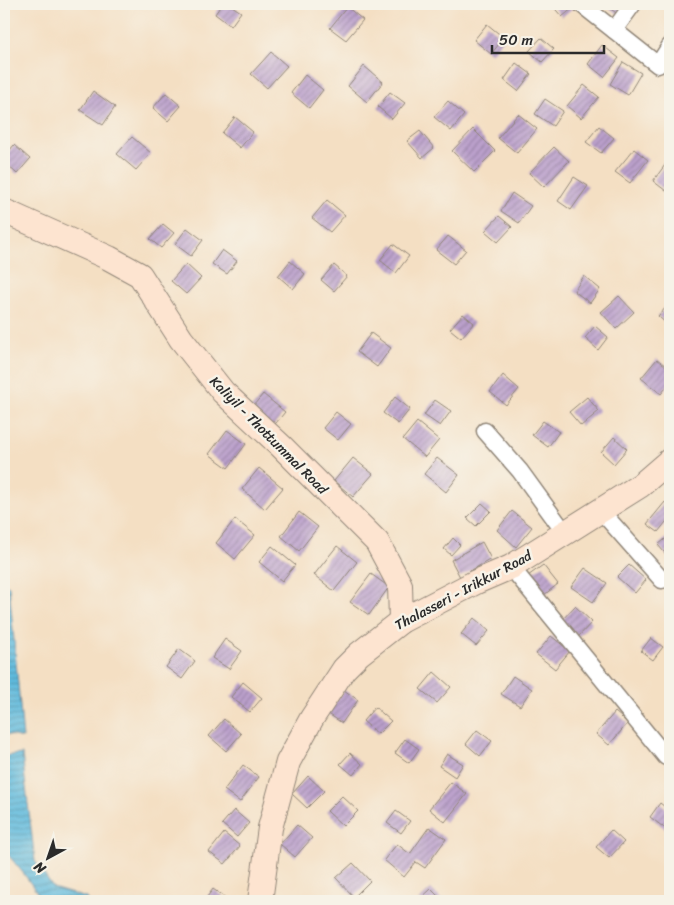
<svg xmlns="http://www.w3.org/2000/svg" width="674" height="905" viewBox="0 0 674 905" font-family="Sriracha,sans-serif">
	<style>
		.water { fill: url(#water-rules); stroke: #457284 }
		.building { fill: url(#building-hatch) }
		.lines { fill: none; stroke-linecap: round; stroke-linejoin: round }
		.minor-casing { stroke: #908577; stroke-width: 19 }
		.secondary-casing { stroke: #908577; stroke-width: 26 }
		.minor { stroke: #fff; stroke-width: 16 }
		.secondary { stroke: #fde4d0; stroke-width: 24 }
		.labels { text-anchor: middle; stroke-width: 5; stroke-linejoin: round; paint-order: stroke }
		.street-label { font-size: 14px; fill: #2b2b2b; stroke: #f7f3e8 }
	</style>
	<defs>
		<pattern id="water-rules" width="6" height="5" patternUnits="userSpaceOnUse" patternTransform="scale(1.25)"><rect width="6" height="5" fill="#5fbadd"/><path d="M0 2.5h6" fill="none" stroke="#4f97b3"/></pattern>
		<pattern id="building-hatch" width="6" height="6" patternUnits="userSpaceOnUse" patternTransform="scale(1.25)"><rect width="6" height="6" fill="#bba0cc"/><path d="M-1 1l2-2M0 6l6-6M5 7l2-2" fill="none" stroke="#9883a6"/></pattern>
	</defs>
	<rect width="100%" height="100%" fill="#f7f3e8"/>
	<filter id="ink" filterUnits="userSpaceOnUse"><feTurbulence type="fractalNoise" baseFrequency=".02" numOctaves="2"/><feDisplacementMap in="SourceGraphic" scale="10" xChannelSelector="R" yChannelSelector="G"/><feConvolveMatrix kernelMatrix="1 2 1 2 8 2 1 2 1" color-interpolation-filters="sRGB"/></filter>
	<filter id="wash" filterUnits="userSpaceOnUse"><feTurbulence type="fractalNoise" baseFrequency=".0096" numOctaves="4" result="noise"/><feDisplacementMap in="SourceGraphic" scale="20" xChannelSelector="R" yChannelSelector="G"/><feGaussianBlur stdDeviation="1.12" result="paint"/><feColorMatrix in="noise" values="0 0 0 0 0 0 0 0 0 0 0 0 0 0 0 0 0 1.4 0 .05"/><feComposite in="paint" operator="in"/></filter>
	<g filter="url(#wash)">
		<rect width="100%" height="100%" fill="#f4dfc3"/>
		<!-- water -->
		<g class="water">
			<path d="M4 583 9 586 23 738 4 734Z"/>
			<path d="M22 754 35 861 53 888 86 898 88 901H43L24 874 4 850V756Z"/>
		</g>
		<g id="blocks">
			<!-- building -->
			<g class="building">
				<path d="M222 4H229L241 12 231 26 215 14Z"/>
				<path d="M551 4H571L574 7 562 17Z"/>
				<path d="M604 4H627L619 15Z"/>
				<path d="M347 7 363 20 346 40 330 28Z"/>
				<path d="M487 24 504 38 491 54 474 40Z"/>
				<path d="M541 38 554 49 542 62 529 51Z"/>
				<path d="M602 45 619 58 604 77 588 64Z"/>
				<path d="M271 52 287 66 267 88 251 74Z"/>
				<path d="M623 62 641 73 628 95 610 84Z"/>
				<path d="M516 63 531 74 518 91 504 80Z"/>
				<path d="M364 66 383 82 367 102 348 86Z"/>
				<path d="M305 75 323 90 309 108 291 93Z"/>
				<path d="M584 85 599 97 581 118 567 106Z"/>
				<path d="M93 91 115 107 103 125 80 110Z"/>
				<path d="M390 92 405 103 392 119 378 107Z"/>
				<path d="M166 93 181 106 168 121 153 108Z"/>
				<path d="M545 99 563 111 553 126 535 114Z"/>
				<path d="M448 101 464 115 451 131 434 117Z"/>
				<path d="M518 114 537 129 517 153 498 138Z"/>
				<path d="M235 117 253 132 240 148 222 133Z"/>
				<path d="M599 126 614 138 601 153 586 142Z"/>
				<path d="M473 129 495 151 474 172 452 151Z"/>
				<path d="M420 131 434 148 422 158 407 141Z"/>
				<path d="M132 137 151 153 136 170 117 154Z"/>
				<path d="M14 145 30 159 17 174 4 162V157Z"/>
				<path d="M554 147 569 161 544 187 529 173Z"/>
				<path d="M634 149 648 160 630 183 615 172Z"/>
				<path d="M668 161 670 163V194L653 181Z"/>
				<path d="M574 177 588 186 571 210 558 201Z"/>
				<path d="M512 193 531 206 519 223 501 211Z"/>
				<path d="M327 200 345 215 330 232 312 218Z"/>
				<path d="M499 216 512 227 498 242 485 231Z"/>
				<path d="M163 224 174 233 161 248 150 239Z"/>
				<path d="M187 228 203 240 191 256 175 244Z"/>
				<path d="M448 236 466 250 454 264 436 250Z"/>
				<path d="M393 244 409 256 396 273 380 260Z"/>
				<path d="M222 250 237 261 227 274 212 264Z"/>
				<path d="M290 261 305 274 293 289 278 276Z"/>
				<path d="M186 264 201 278 186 294 171 281Z"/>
				<path d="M334 265 347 276 334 291 321 280Z"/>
				<path d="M584 276 600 289 590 303 574 291Z"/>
				<path d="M619 296 634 312 616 329 601 312Z"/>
				<path d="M670 303V327L658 316Z"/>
				<path d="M463 314 474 323 461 338 450 329Z"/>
				<path d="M595 326 608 337 598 350 585 338Z"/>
				<path d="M371 333 391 348 377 367 357 352Z"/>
				<path d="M657 359 670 369V383L661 394 641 378Z"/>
				<path d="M503 375 519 389 506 405 490 392Z"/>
				<path d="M263 394 285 412 271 429 249 411Z"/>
				<path d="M395 397 410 409 398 424 383 413Z"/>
				<path d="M587 397 599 411 581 426 569 412Z"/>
				<path d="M435 400 451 411 440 426 424 415Z"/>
				<path d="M336 412 351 424 338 440 323 428Z"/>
				<path d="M543 421 559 432 548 447 532 435Z"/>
				<path d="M417 422 439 440 425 457 403 439Z"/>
				<path d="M227 430 246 444 228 468 209 454Z"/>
				<path d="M614 437 627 449 614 464 601 452Z"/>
				<path d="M353 458 373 474 353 497 334 481Z"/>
				<path d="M437 458 459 475 446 492 424 474Z"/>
				<path d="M259 468 283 488 265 509 242 489Z"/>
				<path d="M665 502 670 506V517L658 532 647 524Z"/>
				<path d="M482 503 491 511 476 526 467 518Z"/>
				<path d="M512 511 532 527 516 547 497 530Z"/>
				<path d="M299 512 318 527 299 551 281 536Z"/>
				<path d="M235 519 255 535 235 559 216 543Z"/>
				<path d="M670 535V559L658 545Z"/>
				<path d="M453 538 460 545 451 555 444 549Z"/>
				<path d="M482 542 491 559 460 577 451 560Z"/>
				<path d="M272 546 295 565 282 581 259 562Z"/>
				<path d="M337 546 357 562 334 591 314 575Z"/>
				<path d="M543 565 558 584 544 595 528 576Z"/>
				<path d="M629 565 646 580 635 593 617 577Z"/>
				<path d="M585 568 607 583 593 602 571 587Z"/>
				<path d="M371 574 389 587 369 615 350 602Z"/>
				<path d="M575 606 592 622 578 637 561 621Z"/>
				<path d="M474 618 489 631 476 646 461 634Z"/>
				<path d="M551 636 570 651 555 669 536 654Z"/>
				<path d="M651 638 663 647 653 660 641 651Z"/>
				<path d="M225 639 242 651 229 669 212 658Z"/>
				<path d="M179 649 195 661 182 679 166 667Z"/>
				<path d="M434 672 451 687 437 703 420 689Z"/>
				<path d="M513 676 532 689 520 706 501 694Z"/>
				<path d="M243 682 262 698 250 712 231 697Z"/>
				<path d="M344 690 358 700 342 723 327 713Z"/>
				<path d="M375 707 391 721 378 734 363 721Z"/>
				<path d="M615 712 628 723 609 745 596 734Z"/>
				<path d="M224 719 241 734 226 751 209 736Z"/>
				<path d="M477 730 492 741 480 756 466 744Z"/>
				<path d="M405 739 419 749 409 763 395 753Z"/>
				<path d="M350 753 362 764 353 775 340 764Z"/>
				<path d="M447 754 463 764 455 777 439 766Z"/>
				<path d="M243 765 259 777 240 802 224 790Z"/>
				<path d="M308 776 324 791 307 808 292 794Z"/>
				<path d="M451 782 467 794 445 822 429 809Z"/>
				<path d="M342 796 358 811 343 826 327 811Z"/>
				<path d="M660 803 670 811V825L667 830 650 817Z"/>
				<path d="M234 810 249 823 237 837 222 824Z"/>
				<path d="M396 811 410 821 401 833 387 823Z"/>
				<path d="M297 825 312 838 295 857 280 844Z"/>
				<path d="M429 827 446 839 425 868 416 862 404 877 384 860 397 844 410 854Z"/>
				<path d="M611 830 624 842 609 858 596 847Z"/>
				<path d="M224 833 240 846 225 864 209 852Z"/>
				<path d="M353 863 370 881 354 897 336 878Z"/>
				<path d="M213 889 230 901H204Z"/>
				<path d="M431 889 443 901H418Z"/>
			</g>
		</g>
	</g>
	<g filter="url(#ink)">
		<use href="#blocks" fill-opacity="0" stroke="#908577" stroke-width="1"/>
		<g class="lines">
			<!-- minor casing -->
			<g class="minor-casing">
				<g id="minor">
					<path d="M581 4 658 65 670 46"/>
					<path d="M614 30 633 4"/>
					<path d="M485 431 520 471 565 533"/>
					<path d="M601 511 662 580"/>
					<path d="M511 567 666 757"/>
				</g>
			</g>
			<!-- secondary casing -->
			<g class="secondary-casing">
				<g id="secondary">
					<path d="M4 211 109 258 140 275 181 339 223 392 281 446 377 542 400 585 401 621"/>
					<path d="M260 901 270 828 288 762 312 718 344 669 359 654 401 621 476 582 511 567 641 485 670 460"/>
				</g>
			</g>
			<!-- minor -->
			<use href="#minor" class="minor"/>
			<!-- secondary -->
			<use href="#secondary" class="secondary"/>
		</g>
	</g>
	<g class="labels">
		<!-- street labels -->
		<g class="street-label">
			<text transform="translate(269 435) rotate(45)" y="5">Kaliyil - Thottummal Road</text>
			<text transform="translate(463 590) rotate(-28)" y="5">Thalasseri - Irikkur Road</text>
		</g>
	</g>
	<!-- margin -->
	<rect width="674" height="905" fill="none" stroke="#f7f3e8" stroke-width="20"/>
	<!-- north arrow -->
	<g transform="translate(48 858) rotate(220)" stroke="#f7f3e8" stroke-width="4" paint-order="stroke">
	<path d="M0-4L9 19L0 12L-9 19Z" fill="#2b2b2b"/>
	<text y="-8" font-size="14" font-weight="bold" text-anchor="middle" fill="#2b2b2b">N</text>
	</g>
	<!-- scale -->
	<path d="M492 45v8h112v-8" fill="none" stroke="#2b2b2b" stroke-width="2.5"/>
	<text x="499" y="45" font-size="15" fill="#2b2b2b" stroke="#f7f3e8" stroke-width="4" paint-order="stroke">50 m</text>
</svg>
